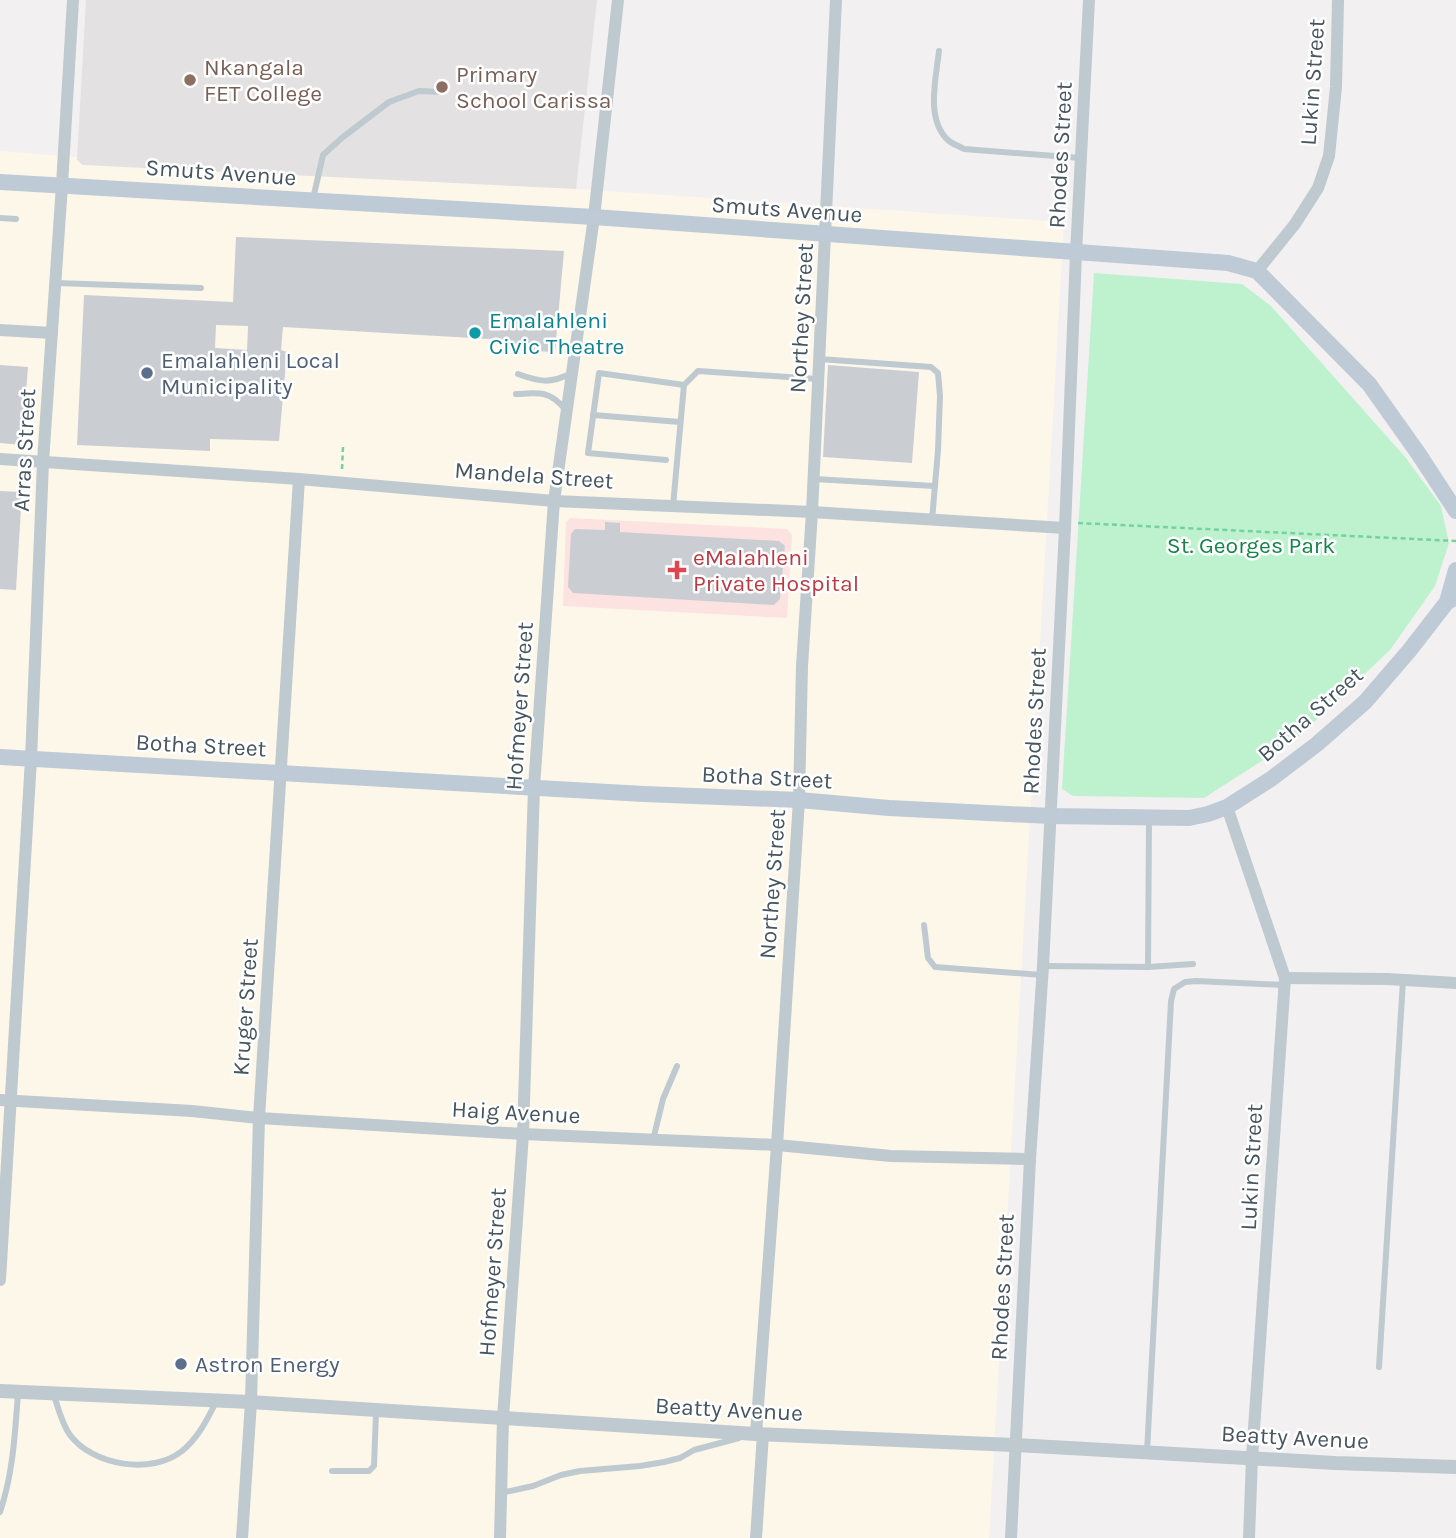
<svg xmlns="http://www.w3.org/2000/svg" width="1456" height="1538" viewBox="0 0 1456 1538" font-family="Karla,sans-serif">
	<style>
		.commercial { fill: #fdf7ea }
		.education { fill: #e4e1e3 }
		.medical { fill: #fce2e1 }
		.green { fill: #bef2cf }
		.building { fill: #caced3; fill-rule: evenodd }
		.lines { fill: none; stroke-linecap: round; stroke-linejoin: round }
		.path { stroke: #74d29f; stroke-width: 2.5; stroke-dasharray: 5 3.5; stroke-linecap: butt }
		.service { stroke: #bec9d0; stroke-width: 6 }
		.minor { stroke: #bec9d0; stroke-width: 12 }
		.tertiary { stroke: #bec9d0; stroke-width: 14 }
		.secondary { stroke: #becad5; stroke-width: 16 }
		.education-dot { fill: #8d6e63; stroke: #fff; stroke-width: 2.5 }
		.culture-dot { fill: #0f9aa8; stroke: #fff; stroke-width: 2.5 }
		.service-dot { fill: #5c6f8a; stroke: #fff; stroke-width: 2.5 }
		.health-dot { fill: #e0444e; stroke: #fff; stroke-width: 2.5 }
		.labels { text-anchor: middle; stroke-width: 5; stroke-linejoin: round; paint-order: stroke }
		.education-label { font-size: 23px; fill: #785e54; stroke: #fff; text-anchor: start }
		.street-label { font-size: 23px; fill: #47555f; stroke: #fff }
		.culture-label { font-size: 23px; fill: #0d838f; stroke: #fff; text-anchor: start }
		.service-label { font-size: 23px; fill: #4e5e75; stroke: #fff; text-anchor: start }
		.park-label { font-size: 23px; fill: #138647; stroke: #fff }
		.health-label { font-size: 23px; fill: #be3a42; stroke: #fff; text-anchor: start }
	</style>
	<rect width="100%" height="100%" fill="#f3f0f1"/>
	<!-- commercial -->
	<path class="commercial" d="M0 151 291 174 576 189 1064 222 989 1538H0Z"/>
	<!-- education -->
	<path class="education" d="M86 0H597L576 189 83 165 77 160Z"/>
	<!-- medical -->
	<path class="medical" d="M570 518 787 529 792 535 787 618 563 606 566 522Z"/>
	<!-- green -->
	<path class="green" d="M1094 273 1242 284 1271 306 1406 458 1441 506 1449 543 1435 586 1390 650 1296 739 1204 798 1073 796 1062 789Z"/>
	<!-- building -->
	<g class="building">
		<path d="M236 237 564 251 555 352 505 350 506 340 283 327 281 350 287 352 279 441 210 439V451L77 445 84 295 233 302ZM216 325 248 326 247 350 215 348Z"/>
		<path d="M0 365 28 367 22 445 0 443Z"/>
		<path d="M828 365 919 372 912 463 823 457Z"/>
		<path d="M0 491 22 492 16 590 0 589Z"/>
		<path d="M605 522 620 523V532L779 541 785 546 780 599 774 605 573 593 568 587 571 534 575 529 605 530Z"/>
	</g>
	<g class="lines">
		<!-- path -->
		<g class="path">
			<path d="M342 469 343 447"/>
			<path d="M1078 523 1456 541"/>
		</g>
		<!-- service -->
		<g class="service">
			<path d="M939 51C936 79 925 120 949 141 953 144 959 146 964 149L1081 158"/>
			<path d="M313 199 323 155 343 137 389 102 419 91 442 92"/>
			<path d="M0 218 16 219"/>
			<path d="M56 283 201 288"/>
			<path d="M819 359 931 367 938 373 940 396 938 450 932 520"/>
			<path d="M518 374C540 382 550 384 572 373"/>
			<path d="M516 394C539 393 549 390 565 409"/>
			<path d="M593 415 680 422"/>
			<path d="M666 460 588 453 599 373 684 385 698 371 818 379"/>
			<path d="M814 479 934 486"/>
			<path d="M673 506 684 385"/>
			<path d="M924 925 928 958 935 967 1042 975"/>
			<path d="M1043 966 1148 967 1193 964"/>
			<path d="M1148 967 1149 819"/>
			<path d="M653 1140 663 1099 677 1066"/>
			<path d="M1379 1367 1403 981"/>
			<path d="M54 1395C58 1408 62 1424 70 1435 93 1466 152 1475 182 1451 198 1438 207 1420 216 1402"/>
			<path d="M1147 1452 1171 1001 1174 989 1185 982 1196 981 1284 985"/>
			<path d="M332 1471H369L374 1466 376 1412"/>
			<path d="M501 1493 533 1486 561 1475 580 1471 640 1466 664 1462 680 1458 694 1450 739 1438"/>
			<path d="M0 1512C13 1474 15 1434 18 1393"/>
		</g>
		<!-- minor -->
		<g class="minor">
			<path d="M1257 271 1295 224 1318 188 1329 156 1336 87 1338 0"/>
			<path d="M0 330 52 333"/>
			<path d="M0 459 299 479 554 501 812 512 1065 528"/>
			<path d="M1227 807 1285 978 1252 1458 1249 1538"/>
			<path d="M1285 978 1387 979 1456 983"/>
			<path d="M0 1100 192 1111 259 1118 523 1134 777 1145 891 1156 1030 1159"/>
			<path d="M0 1280 31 759 43 462 62 185 73 0"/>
			<path d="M756 1434 777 1145 799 800 802 666 812 512 836 0"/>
			<path d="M242 1538 251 1402 259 1118 299 479"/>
			<path d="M500 1538 503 1418 523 1134 534 787 554 501 594 217 618 0"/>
			<path d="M756 1538 763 1434"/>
			<path d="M1011 1538 1030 1159 1043 966 1065 528 1076 253 1089 0"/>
		</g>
		<!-- tertiary -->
		<path class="tertiary" d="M0 1391 251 1402 756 1434 1014 1445 1335 1463 1456 1467"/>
		<!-- secondary -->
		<g class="secondary">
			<path d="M0 182 594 217 1228 263 1257 271 1369 384 1418 453 1456 511"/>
			<path d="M1447 602 1456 570"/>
			<path d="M0 757 644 794 799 800 889 808 1050 816 1189 818 1208 814 1227 807 1271 779 1317 744 1365 702 1409 651 1447 602 1456 597"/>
		</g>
	</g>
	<!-- markers -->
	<g class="education-dot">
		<circle cx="190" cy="80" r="7"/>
		<circle cx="442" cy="87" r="7"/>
	</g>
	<circle class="culture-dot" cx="475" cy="333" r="7"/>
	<g class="service-dot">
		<circle cx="147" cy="373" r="7"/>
		<circle cx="181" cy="1364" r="7"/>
	</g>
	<path class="health-dot" d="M673.5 559.5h7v7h7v7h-7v7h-7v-7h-7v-7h7z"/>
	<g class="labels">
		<!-- education labels -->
		<g class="education-label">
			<text x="204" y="75">Nkangala<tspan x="204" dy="26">FET College</tspan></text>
			<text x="456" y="82">Primary<tspan x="456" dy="26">School Carissa</tspan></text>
		</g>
		<!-- street labels -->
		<g class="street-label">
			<text transform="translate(1312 82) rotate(-86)" y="8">Lukin Street</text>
			<text transform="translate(1060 155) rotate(-87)" y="8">Rhodes Street</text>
			<text transform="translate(221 172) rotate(4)" y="8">Smuts Avenue</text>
			<text transform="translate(787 209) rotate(4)" y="8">Smuts Avenue</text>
			<text transform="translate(801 318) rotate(-87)" y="8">Northey Street</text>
			<text transform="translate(24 450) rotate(-87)" y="8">Arras Street</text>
			<text transform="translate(534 475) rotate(4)" y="8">Mandela Street</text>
			<text transform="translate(519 706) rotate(-86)" y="8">Hofmeyer Street</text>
			<text transform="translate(1310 714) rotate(-41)" y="8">Botha Street</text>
			<text transform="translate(1034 721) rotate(-87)" y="8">Rhodes Street</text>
			<text transform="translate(201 745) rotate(3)" y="8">Botha Street</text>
			<text transform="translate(767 777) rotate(3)" y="8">Botha Street</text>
			<text transform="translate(772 884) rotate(-86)" y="8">Northey Street</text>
			<text transform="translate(245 1007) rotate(-86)" y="8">Kruger Street</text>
			<text transform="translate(516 1112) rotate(3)" y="8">Haig Avenue</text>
			<text transform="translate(1251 1167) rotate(-87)" y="8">Lukin Street</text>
			<text transform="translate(492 1272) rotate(-86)" y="8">Hofmeyer Street</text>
			<text transform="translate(1002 1287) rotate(-87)" y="8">Rhodes Street</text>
			<text transform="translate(729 1409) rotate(3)" y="8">Beatty Avenue</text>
			<text transform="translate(1295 1437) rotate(3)" y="8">Beatty Avenue</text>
		</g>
		<!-- culture labels -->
		<g class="culture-label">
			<text x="489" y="328">Emalahleni<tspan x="489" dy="26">Civic Theatre</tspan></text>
		</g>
		<!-- service labels -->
		<g class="service-label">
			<text x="161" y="368">Emalahleni Local<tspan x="161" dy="26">Municipality</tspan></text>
			<text x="195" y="1372">Astron Energy</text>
		</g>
		<!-- park labels -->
		<g class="park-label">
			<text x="1251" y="553">St. Georges Park</text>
		</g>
		<!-- health labels -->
		<g class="health-label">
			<text x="693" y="565">eMalahleni<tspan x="693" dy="26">Private Hospital</tspan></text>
		</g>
	</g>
</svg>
